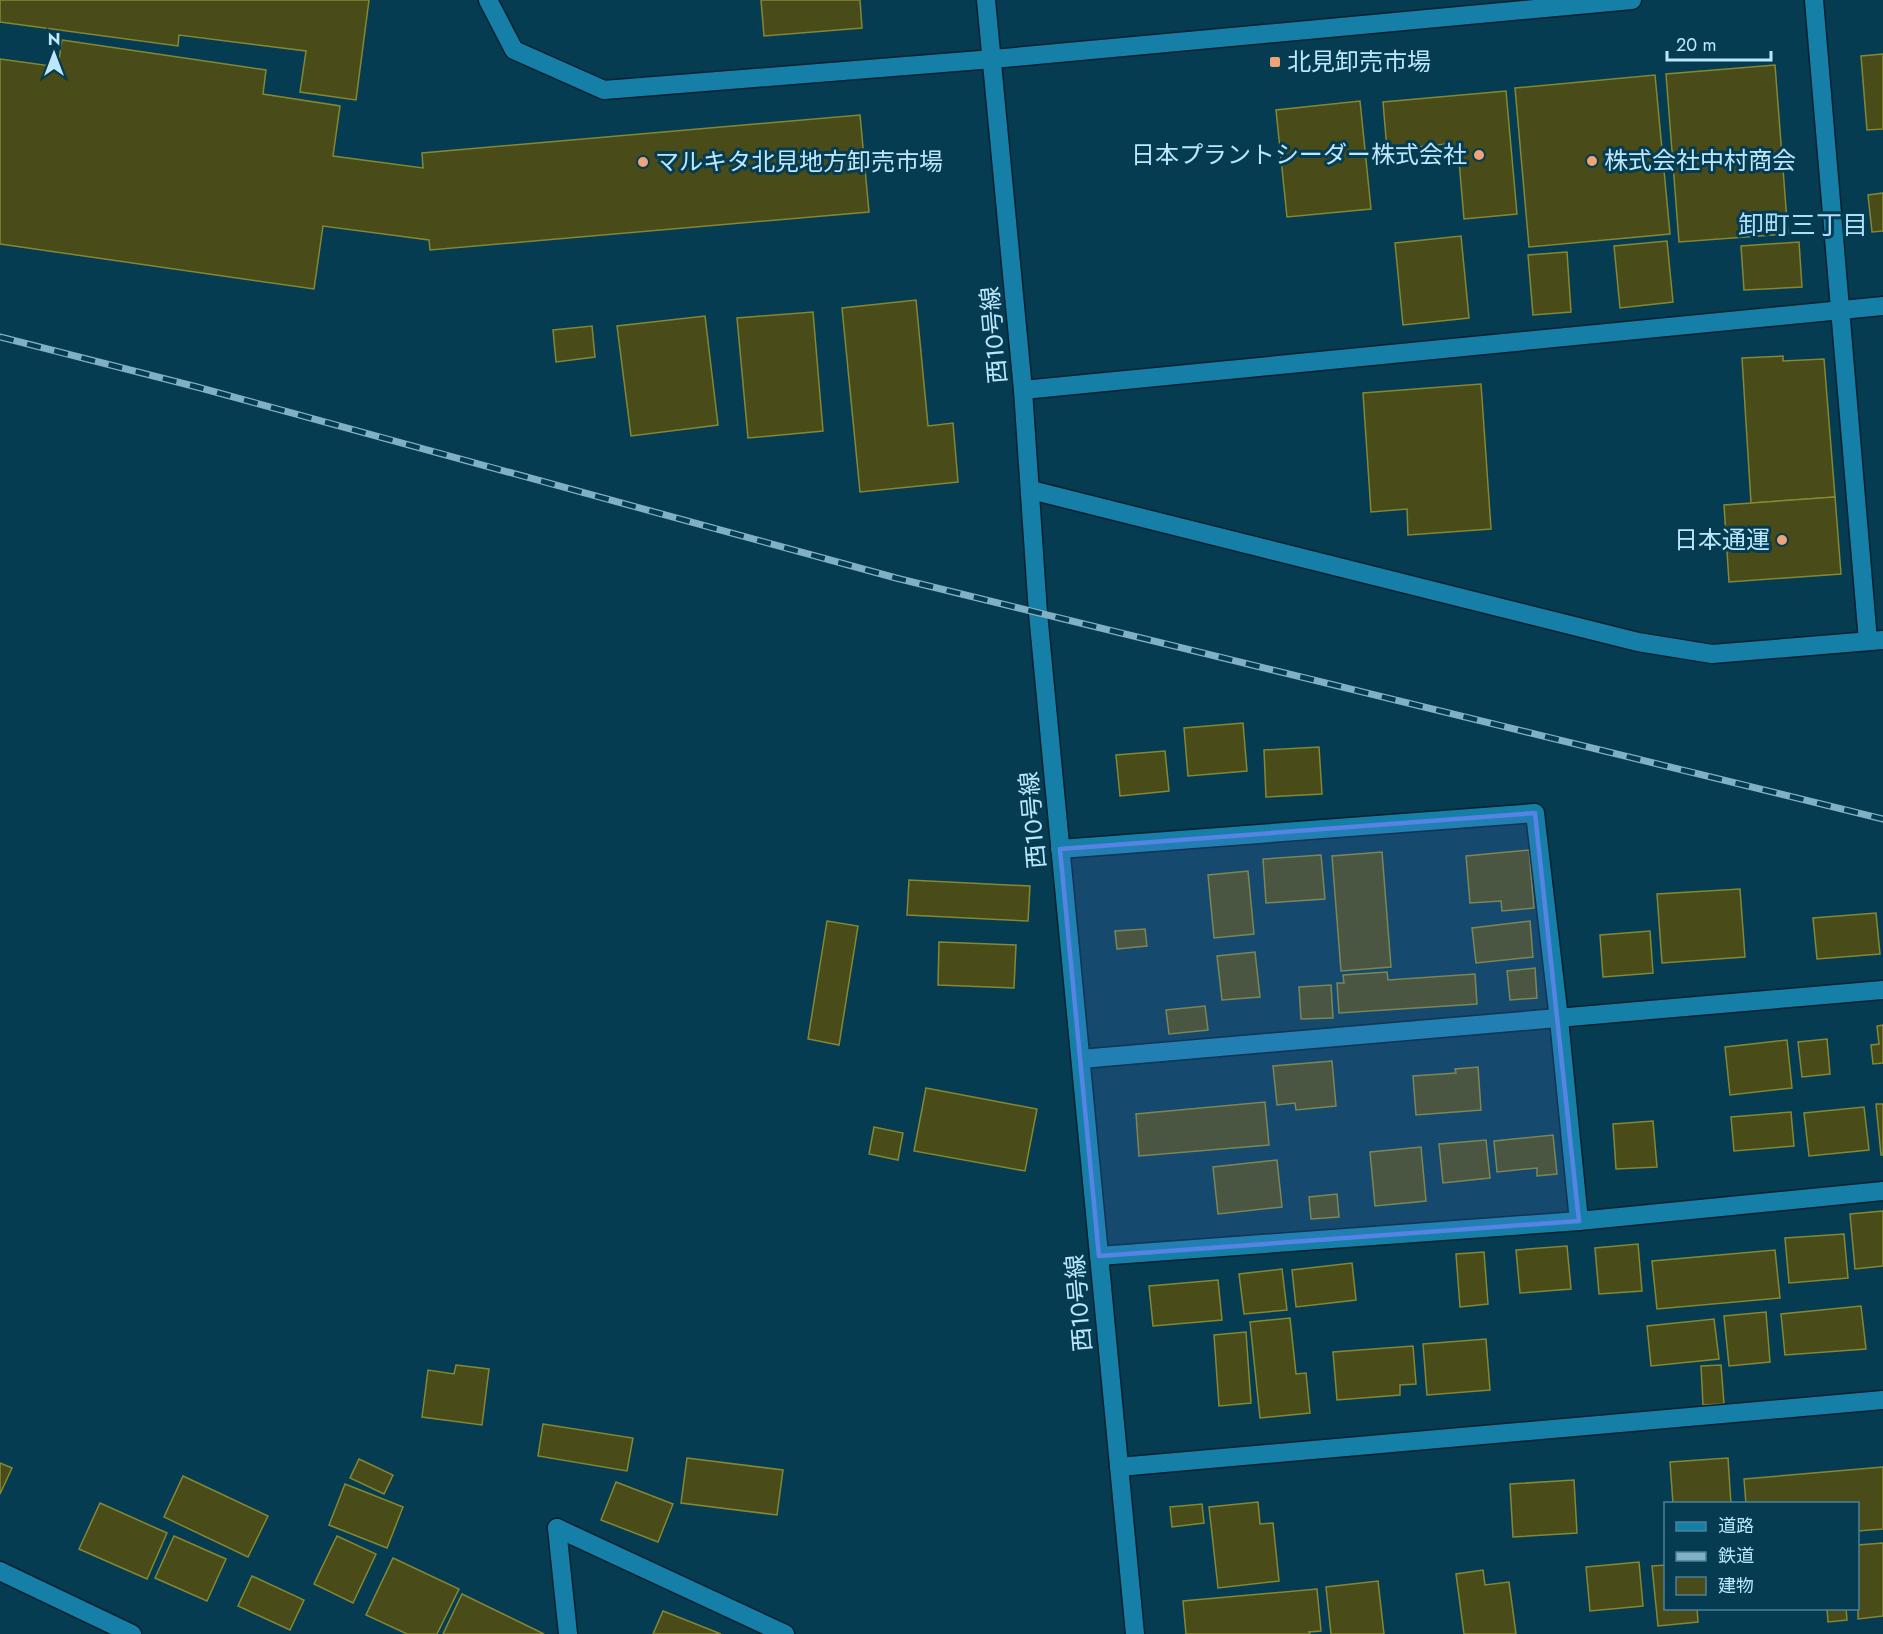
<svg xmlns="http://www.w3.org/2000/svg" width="1883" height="1634" viewBox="0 0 1883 1634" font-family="Jost,'Noto Sans JP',sans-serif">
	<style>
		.building { fill: #494b19; stroke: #858833; stroke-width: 1.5 }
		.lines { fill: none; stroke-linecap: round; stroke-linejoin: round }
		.minor-casing { stroke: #03212e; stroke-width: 21 }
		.minor { stroke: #167fa8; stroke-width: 18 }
		.rail-casing { stroke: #81b0c5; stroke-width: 7 }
		.rail { stroke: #053c51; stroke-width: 4.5; stroke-dasharray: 14; stroke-linecap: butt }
		.marked { fill: #5584e5; fill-opacity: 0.2; stroke: #5584e5; stroke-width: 4.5; stroke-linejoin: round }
		.poi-dot { fill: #efa377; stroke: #053c51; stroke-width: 2 }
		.labels { text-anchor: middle; stroke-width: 6; stroke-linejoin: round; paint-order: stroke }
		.poi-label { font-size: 24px; fill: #bce7fd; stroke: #053c51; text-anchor: start }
		.street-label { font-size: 24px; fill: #bce7fd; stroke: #053c51 }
		.neighbourhood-label { font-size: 26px; fill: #acdffa; stroke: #053c51 }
	</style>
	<rect width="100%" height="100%" fill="#053c51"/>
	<!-- building -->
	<g class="building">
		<path d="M0 0H369L356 100 300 92 306 51 179 35 178 46 0 22Z"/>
		<path d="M761 0H860L862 28 764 36Z"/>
		<path d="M62 40 266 70 263 94 340 106 333 156 423 168 422 153 860 115 869 212 430 250 429 240 323 226 314 289 0 244V59L58 67Z"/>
		<path d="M1883 54V129L1867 130 1861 56Z"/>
		<path d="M1775 65 1788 234 1679 242 1666 74Z"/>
		<path d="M1655 75 1670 234 1529 247 1515 88Z"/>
		<path d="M1506 91 1517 214 1464 219 1459 161 1448 162 1446 144 1387 150 1383 102Z"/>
		<path d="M1360 101 1371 209 1287 217 1276 110Z"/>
		<path d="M1883 193V231L1872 232 1868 195Z"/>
		<path d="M1461 236 1469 318 1403 325 1395 243Z"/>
		<path d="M1667 241 1673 302 1620 308 1614 246Z"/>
		<path d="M1799 242 1802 287 1744 290 1741 246Z"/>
		<path d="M1567 252 1571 312 1533 315 1528 255Z"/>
		<path d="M916 300 928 426 953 423 958 482 860 492 842 308Z"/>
		<path d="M813 312 823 431 748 438 737 318Z"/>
		<path d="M705 316 718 425 631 436 617 326Z"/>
		<path d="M592 326 595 357 556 362 553 330Z"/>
		<path d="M1783 356V361L1824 359 1835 497 1751 503 1742 358Z"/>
		<path d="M1481 384 1491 529 1408 535 1407 509 1371 512 1363 393Z"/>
		<path d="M1835 497 1841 574 1729 582 1724 505Z"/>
		<path d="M1243 723 1247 771 1188 776 1184 728Z"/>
		<path d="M1319 747 1322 794 1266 797 1264 750Z"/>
		<path d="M1165 751 1169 791 1120 796 1116 755Z"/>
		<path d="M1529 850 1534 908 1502 911 1501 901 1470 903 1466 856Z"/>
		<path d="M1382 852 1391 967 1341 971 1332 856Z"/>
		<path d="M1321 855 1325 899 1266 903 1263 859Z"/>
		<path d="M1248 871 1254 934 1214 938 1208 875Z"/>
		<path d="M909 880 1030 886 1028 921 907 915Z"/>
		<path d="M1740 889 1745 957 1662 963 1657 894Z"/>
		<path d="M1876 913 1880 954 1817 959 1813 918Z"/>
		<path d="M827 921 858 926 839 1045 808 1039Z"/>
		<path d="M1530 921 1533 957 1476 963 1472 928Z"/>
		<path d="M1145 929 1147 946 1117 949 1115 931Z"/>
		<path d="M1650 931 1653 973 1603 977 1600 935Z"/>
		<path d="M939 942 1016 945 1014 988 938 985Z"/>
		<path d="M1255 952 1260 997 1222 1000 1217 956Z"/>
		<path d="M1535 968 1537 998 1510 1000 1507 971Z"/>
		<path d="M1387 972 1388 980 1475 974 1477 1004 1339 1013 1337 983H1344L1343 975Z"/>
		<path d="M1331 985 1333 1018 1301 1019 1299 987Z"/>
		<path d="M1205 1006 1208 1030 1169 1034 1166 1010Z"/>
		<path d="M1883 1025V1063L1873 1064 1871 1045 1879 1044 1877 1026Z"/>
		<path d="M1827 1039 1830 1074 1802 1077 1798 1042Z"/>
		<path d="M1787 1040 1792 1088 1730 1095 1725 1047Z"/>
		<path d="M1332 1061 1336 1106 1296 1110 1295 1103 1277 1105 1273 1066Z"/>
		<path d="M1478 1067 1481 1110 1416 1115 1413 1076 1456 1073 1455 1069Z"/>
		<path d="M926 1088 1037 1109 1025 1171 914 1151Z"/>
		<path d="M1265 1102 1269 1145 1139 1156 1136 1114Z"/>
		<path d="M1876 1104H1883V1155H1881Z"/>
		<path d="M1864 1107 1869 1150 1809 1156 1804 1113Z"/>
		<path d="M1791 1112 1794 1146 1734 1151 1731 1117Z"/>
		<path d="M1653 1121 1657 1167 1616 1169 1613 1124Z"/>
		<path d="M874 1127 903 1133 898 1160 869 1154Z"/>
		<path d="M1553 1135 1557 1174 1537 1176V1168L1497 1172 1494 1141Z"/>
		<path d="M1486 1140 1490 1178 1443 1183 1439 1144Z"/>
		<path d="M1421 1147 1426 1201 1375 1206 1370 1152Z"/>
		<path d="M1277 1160 1282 1207 1218 1214 1213 1167Z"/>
		<path d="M1337 1194 1339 1217 1311 1219 1309 1197Z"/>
		<path d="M1883 1211V1266L1855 1269 1850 1214Z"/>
		<path d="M1844 1234 1848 1278 1789 1283 1785 1238Z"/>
		<path d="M1638 1244 1642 1291 1599 1294 1595 1248Z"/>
		<path d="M1567 1246 1571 1289 1520 1293 1516 1250Z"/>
		<path d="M1775 1250 1780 1298 1657 1309 1652 1261Z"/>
		<path d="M1484 1252 1488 1304 1460 1307 1456 1254Z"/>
		<path d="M1352 1263 1356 1300 1296 1307 1292 1270Z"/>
		<path d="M1282 1269 1287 1310 1244 1314 1239 1274Z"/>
		<path d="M1218 1280 1222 1320 1153 1326 1149 1286Z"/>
		<path d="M1861 1306 1866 1349 1785 1355 1781 1314Z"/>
		<path d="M1766 1312 1770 1362 1729 1366 1724 1316Z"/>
		<path d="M1290 1318 1296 1374 1306 1373 1310 1413 1260 1418 1250 1322Z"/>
		<path d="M1714 1319 1719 1359 1651 1366 1647 1326Z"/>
		<path d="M1246 1332 1251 1403 1219 1406 1214 1335Z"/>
		<path d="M1486 1339 1490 1390 1427 1395 1423 1344Z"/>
		<path d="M1413 1346 1416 1384 1400 1385V1395L1337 1400 1333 1352Z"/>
		<path d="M456 1365 489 1369 482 1425 422 1417 428 1370 454 1374Z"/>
		<path d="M1721 1365 1724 1404 1703 1405 1701 1366Z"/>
		<path d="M543 1424 633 1438 627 1471 538 1456Z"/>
		<path d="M687 1458 783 1470 777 1515 681 1503Z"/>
		<path d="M1728 1458 1731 1504H1673L1670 1462Z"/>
		<path d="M359 1459 393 1475 384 1494 350 1478Z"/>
		<path d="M0 1463 12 1468 0 1494Z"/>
		<path d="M1883 1467V1529L1858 1531V1504H1746L1744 1479Z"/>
		<path d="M183 1476 268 1516 248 1557 164 1517Z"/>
		<path d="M1574 1480 1577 1533 1513 1537 1510 1484Z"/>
		<path d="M616 1482 673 1504 658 1542 601 1520Z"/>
		<path d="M345 1484 403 1507 387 1548 329 1525Z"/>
		<path d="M1258 1502 1260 1524 1273 1523 1279 1581 1218 1588 1209 1507Z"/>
		<path d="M100 1503 167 1533 147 1579 79 1549Z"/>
		<path d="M1202 1504 1204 1523 1172 1527 1170 1507Z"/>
		<path d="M174 1536 226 1559 207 1601 155 1578Z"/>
		<path d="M337 1536 376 1554 353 1603 314 1584Z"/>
		<path d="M1883 1543V1616L1858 1619V1545Z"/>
		<path d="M393 1558 459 1589 437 1634H407L366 1615Z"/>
		<path d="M1639 1562 1643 1606 1590 1611 1586 1567Z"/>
		<path d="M1666 1565V1608H1697L1698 1622 1658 1626 1652 1566Z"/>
		<path d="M1483 1570 1485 1585 1509 1582 1516 1634H1464L1456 1574Z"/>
		<path d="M252 1576 304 1600 290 1630 238 1606Z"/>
		<path d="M1378 1581 1384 1634H1331L1326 1587Z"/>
		<path d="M1317 1589 1321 1631 1309 1632 1310 1634H1186L1183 1601Z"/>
		<path d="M462 1594 544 1634H443Z"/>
		<path d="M1827 1608H1846L1847 1620 1828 1622Z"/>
		<path d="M663 1611 721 1634H653Z"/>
	</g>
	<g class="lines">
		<!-- minor casing -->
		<g class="minor-casing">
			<g id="minor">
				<path d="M488 0 514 50 604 90 993 59 1632 0"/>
				<path d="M986 0 1023 390 1038 613 1135 1634"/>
				<path d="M1814 0 1868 641"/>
				<path d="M1023 390 1883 306"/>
				<path d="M1031 490 1638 642 1712 654 1883 640"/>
				<path d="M1060 849 1535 813 1559 1019 1579 1221"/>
				<path d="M1081 1059 1883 990"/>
				<path d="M1099 1256 1579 1221 1883 1191"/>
				<path d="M1119 1467 1883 1400"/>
				<path d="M557 1528 785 1634"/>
				<path d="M557 1528 568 1634"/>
				<path d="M0 1571 132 1634"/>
			</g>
		</g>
		<!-- minor -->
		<use href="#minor" class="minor"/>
		<!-- rail casing -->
		<g class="rail-casing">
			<path id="rail" d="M0 337 197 387 896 578 1883 819"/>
		</g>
		<!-- rail -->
		<use href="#rail" class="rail"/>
	</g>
	<!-- marked area -->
	<path class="marked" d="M1535 813 1579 1221 1099 1256 1060 849Z"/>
	<!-- markers -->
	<g class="poi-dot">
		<rect x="1269" y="56" width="12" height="12" rx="3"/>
		<circle cx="1479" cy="155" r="6"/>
		<circle cx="1592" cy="161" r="6"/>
		<circle cx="643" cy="162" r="6"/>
		<circle cx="1782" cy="540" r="6"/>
	</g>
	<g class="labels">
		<!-- poi labels -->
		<g class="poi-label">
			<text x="1287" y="70">北見卸売市場</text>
			<text x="1467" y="163" text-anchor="end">日本プラントシーダー株式会社</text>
			<text x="1604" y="169">株式会社中村商会</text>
			<text x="655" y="170">マルキタ北見地方卸売市場</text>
			<text x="1770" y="548" text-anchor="end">日本通運</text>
		</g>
		<!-- street labels -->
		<g class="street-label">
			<text transform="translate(994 335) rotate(-95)" y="8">西10号線</text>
			<text transform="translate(1033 820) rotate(-95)" y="8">西10号線</text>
			<text transform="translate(1079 1303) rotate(-95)" y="8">西10号線</text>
		</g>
		<!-- neighbourhood labels -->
		<g class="neighbourhood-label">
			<text x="1803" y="234">卸町三丁目</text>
		</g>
	</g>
	<!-- legend -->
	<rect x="1664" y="1502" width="195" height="108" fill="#053c51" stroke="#4e8096" stroke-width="1.5"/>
	<rect x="1676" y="1522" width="30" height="9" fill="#167fa8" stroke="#4e8096" stroke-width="1.5"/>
	<text x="1718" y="1532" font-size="18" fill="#bce7fd">道路</text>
	<rect x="1676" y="1552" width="30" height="9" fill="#81b0c5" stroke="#4e8096" stroke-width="1.5"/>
	<text x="1718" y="1562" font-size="18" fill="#bce7fd">鉄道</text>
	<rect x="1676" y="1577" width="30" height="18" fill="#494b19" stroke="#4e8096" stroke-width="1.5"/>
	<text x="1718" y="1592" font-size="18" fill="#bce7fd">建物</text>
	<!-- north arrow -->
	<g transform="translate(54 54)" stroke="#053c51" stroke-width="4.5" paint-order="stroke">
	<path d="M0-4.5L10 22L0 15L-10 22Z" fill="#bce7fd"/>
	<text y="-9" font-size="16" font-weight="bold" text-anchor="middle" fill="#bce7fd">N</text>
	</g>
	<!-- scale -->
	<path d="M1667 51v9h104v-9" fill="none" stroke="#bce7fd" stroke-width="3"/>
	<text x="1676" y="51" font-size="18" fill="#bce7fd" stroke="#053c51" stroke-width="4.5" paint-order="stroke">20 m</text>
</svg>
